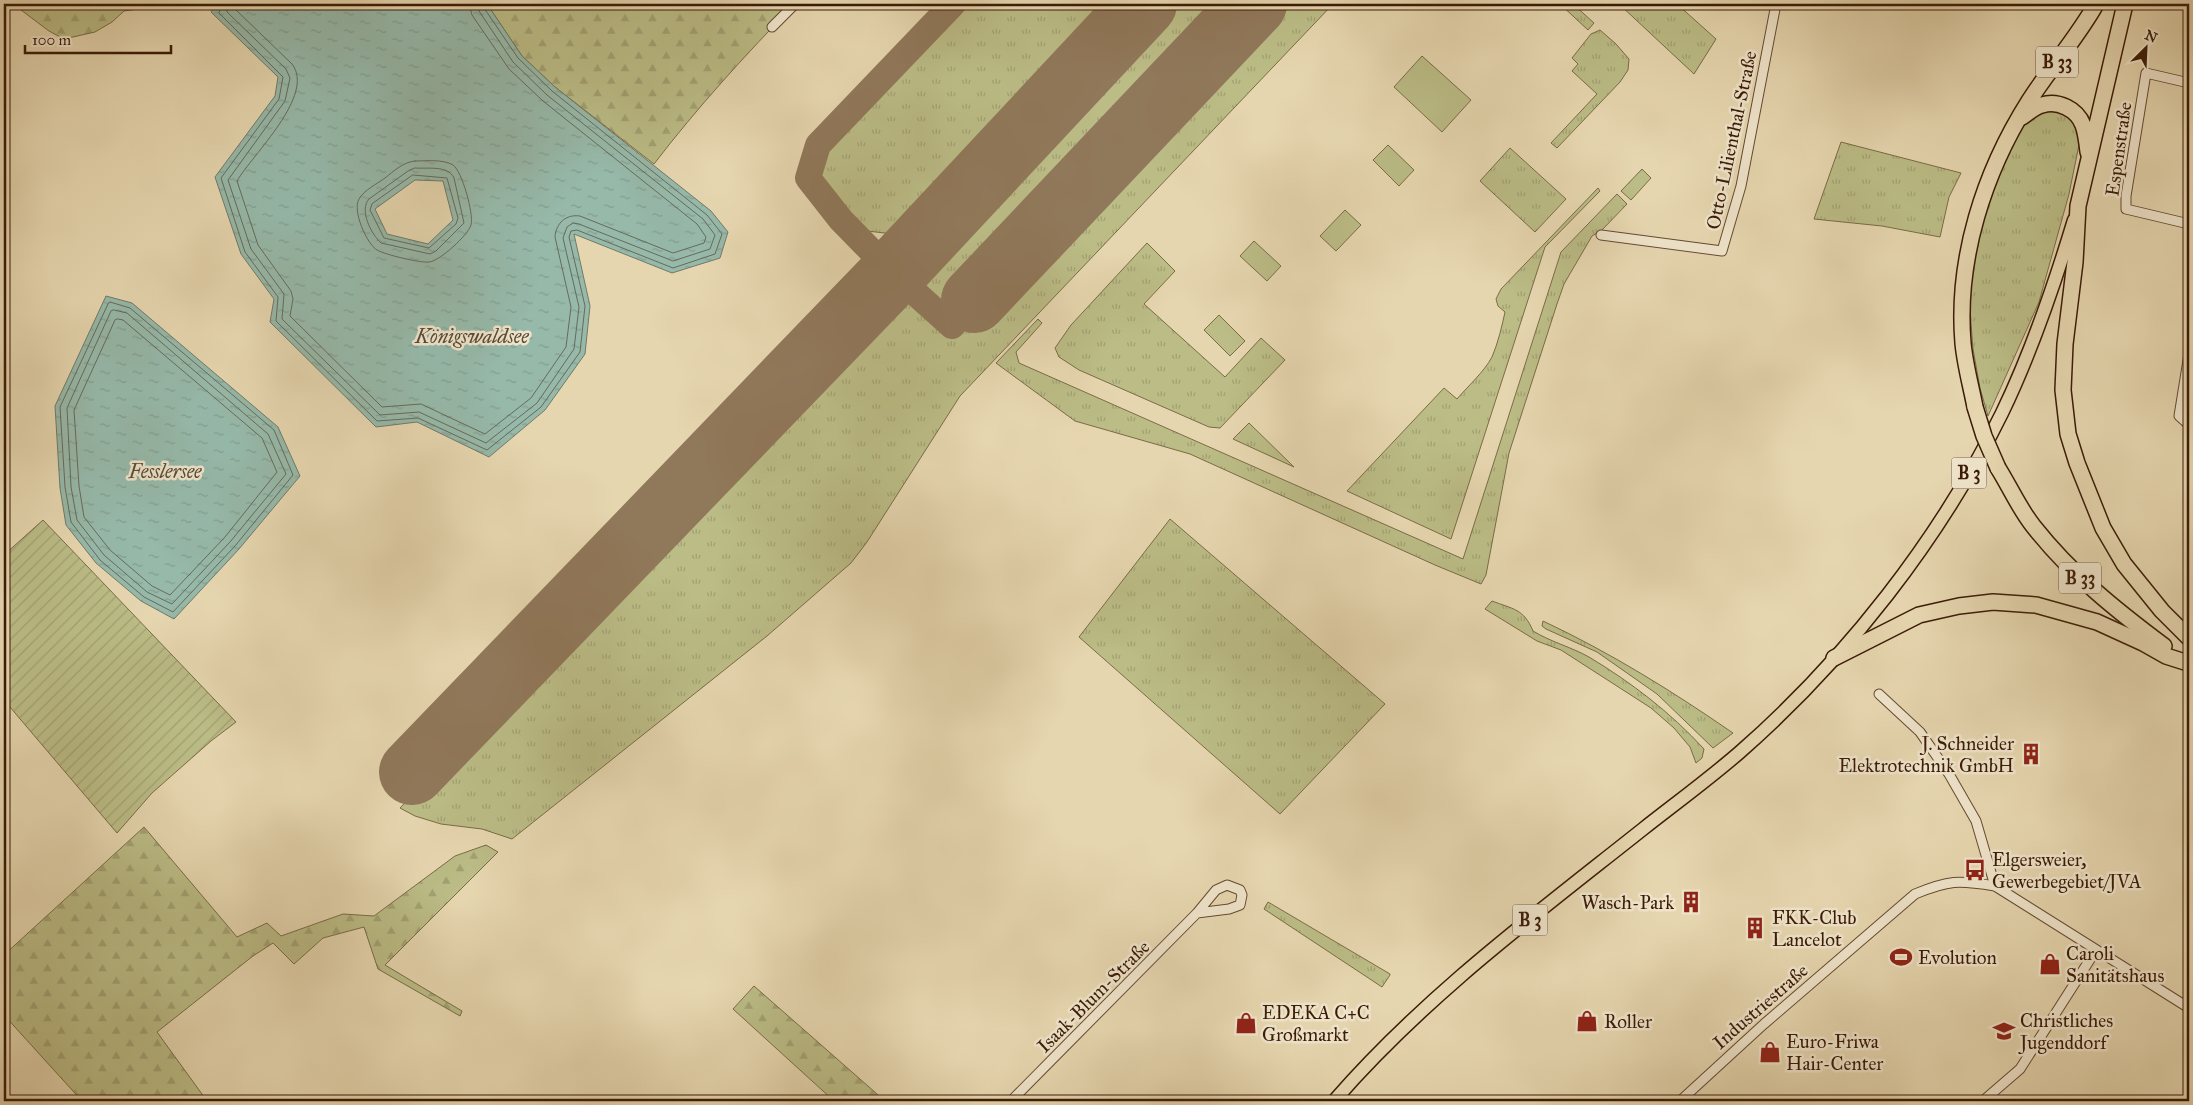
<svg xmlns="http://www.w3.org/2000/svg" width="2193" height="1105" viewBox="0 0 2193 1105" font-family="'IM FELL Great Primer',serif">
	<style>
		.grass { fill: url(#grass-tufts); stroke: #7a6c46 }
		.forest { fill: url(#forest-firs); stroke: #7a6c46 }
		.garden { fill: url(#garden-furrows); stroke: #7a6c46 }
		.pitch { fill: #bbbc86; stroke: #7a6c46 }
		.water { fill: url(#water-ripples); stroke: #717a68; fill-rule: evenodd }
		.lines { fill: none; stroke-linecap: round; stroke-linejoin: round }
		.shore { stroke: #686a58; stroke-width: 1 }
		.taxiway { stroke: #90785a; stroke-width: 26 }
		.runway { stroke: #90785a; stroke-width: 66 }
		.street-casing { stroke: #654a30; stroke-width: 11 }
		.primary-casing { stroke: #3a1b06; stroke-width: 15 }
		.highway-casing { stroke: #3a1b06; stroke-width: 18 }
		.street { stroke: #efe4cb; stroke-width: 9 }
		.primary { stroke: #e6d6af; stroke-width: 12 }
		.highway { stroke: #e6d6af; stroke-width: 15 }
		.highway-bridge-casing { stroke: #3a1b06; stroke-width: 18; stroke-linecap: butt }
		.highway-bridge { stroke: #e6d6af; stroke-width: 15 }
		.labels { text-anchor: middle; stroke-width: 5; stroke-linejoin: round; paint-order: stroke }
		.shield { fill: #efe4cb; stroke: #705741; stroke-width: 1 }
		.shield-label { font-size: 18px; font-weight: bold; fill: #3a1b06 }
		.street-label { font-size: 19px; fill: #3a1b06; stroke: #efe4cb }
		.poi-label { font-size: 19px; fill: #3a1b06; stroke: #efe4cb; text-anchor: start }
		.water-label { font-size: 20px; font-style: italic; fill: #564a37; stroke: #efe4cb }
	</style>
	<defs>
		<pattern id="grass-tufts" width="24" height="20" patternUnits="userSpaceOnUse" patternTransform="scale(1.25)"><rect width="24" height="20" fill="#bbbc86"/><path d="M3 7l-1-3M5 7V3M7 7l1-3M15 17l-1-3M17 17v-4M19 17l1-3" fill="none" stroke="#a2a172"/></pattern>
		<pattern id="forest-firs" width="22" height="20" patternUnits="userSpaceOnUse" patternTransform="scale(1.25)"><rect width="22" height="20" fill="#bbbc86"/><path d="M5 1l3.5 6h-7zM16 11l3.5 6h-7z" fill="#a2a172"/></pattern>
		<pattern id="garden-furrows" width="10" height="10" patternUnits="userSpaceOnUse" patternTransform="scale(1.25)"><rect width="10" height="10" fill="#bbbc86"/><path d="M-1 1l2-2M0 10L10 0M9 11l2-2" fill="none" stroke="#a2a172"/></pattern>
		<pattern id="water-ripples" width="26" height="14" patternUnits="userSpaceOnUse" patternTransform="scale(1.25)"><rect width="26" height="14" fill="#96b9aa"/><path d="M2 4q2-2 4 0t4 0M15 11q2-2 4 0t4 0" fill="none" stroke="#829e91"/></pattern>
	</defs>
	<rect width="100%" height="100%" fill="#e6d6af"/>
	<filter id="stains"><feTurbulence type="fractalNoise" baseFrequency=".004" numOctaves="4"/><feColorMatrix values="0 0 0 0 .2 0 0 0 0 .09 0 0 0 0 .02 0 0 0 .5 -.17"/></filter>
	<radialGradient id="worn" r=".72"><stop offset=".6" stop-color="#630" stop-opacity="0"/><stop offset="1" stop-color="#630" stop-opacity=".3"/></radialGradient>
	<!-- grass -->
	<g class="grass">
		<path d="M961 4H1120L902 235 867 231 821 179 825 148Z"/>
		<path d="M1162 4H1333L960 396 867 542 851 563 767 636 512 839 482 829 441 824 415 816 400 808 750 442Z"/>
		<path d="M1560 4H1573L1594 23 1588 30Z"/>
		<path d="M1619 4H1677L1716 39 1694 74Z"/>
		<path d="M1600 30 1616 44 1629 59 1628 70 1620 82 1557 148 1551 143 1597 94 1572 71 1578 64 1572 58 1591 34Z"/>
		<path d="M2052 107 2077 119 2081 135 2069 194 2039 302 1988 416 1980 388 1973 349 1969 298 1977 246 1991 187 2020 131 2027 119Z"/>
		<path d="M1841 142 1961 173 1949 197 1940 237 1882 226 1814 219Z"/>
		<path d="M1510 148 1566 199 1535 232 1480 181Z"/>
		<path d="M1642 169 1651 178 1631 200 1621 191Z"/>
		<path d="M1598 188 1600 191 1545 247 1451 539 1347 491 1444 388 1457 399C1468 386 1484 372 1492 357 1498 343 1502 326 1505 312L1498 306 1496 299 1501 289Z"/>
		<path d="M1617 194 1627 204 1602 230 1592 236 1564 284 1557 304 1509 453 1486 575 1481 584 1435 565 1190 454 1075 421 996 363 1038 319 1042 323 1016 352 1019 363 1463 559 1561 252Z"/>
		<path d="M1147 243 1175 271 1144 304 1225 377 1261 338 1285 360 1220 428 1209 427 1079 370 1059 357 1055 348 1071 325Z"/>
		<path d="M1249 423 1294 467 1233 439Z"/>
		<path d="M1170 519 1385 704 1280 814 1079 637Z"/>
		<path d="M1492 601C1513 609 1524 609 1533 631 1551 642 1571 647 1589 657 1632 683 1670 712 1704 749L1702 758 1696 763 1690 747 1674 728 1651 708 1561 650 1537 641 1485 609Z"/>
		<path d="M1543 621C1611 653 1672 691 1733 733L1713 748 1657 694 1597 652 1546 629 1542 626Z"/>
		<path d="M1268 902 1390 974V975L1382 987 1264 909Z"/>
	</g>
	<!-- forest -->
	<g class="forest">
		<path d="M13 4H171L124 11 112 22 95 32 64 39 49 31Z"/>
		<path d="M487 4H795C745 55 697 108 654 164L555 87 522 56Z"/>
		<path d="M144 827 237 937 267 923 281 936 343 914 374 916 455 856 486 845 498 852 385 965 462 1011 460 1016 378 969 364 927 323 938 294 964 273 943 253 956 157 1032 207 1101H82L4 1015V955Z"/>
		<path d="M754 986 885 1101H834L733 1009Z"/>
	</g>
	<!-- garden -->
	<path class="garden" d="M43 520 236 722 211 741 152 793 117 833 4 700V555Z"/>
	<!-- pitch -->
	<g class="pitch">
		<path d="M1422 56 1471 100 1442 132 1394 87Z"/>
		<path d="M1388 145 1414 170 1399 186 1373 160Z"/>
		<path d="M1345 210 1361 225 1336 251 1320 236Z"/>
		<path d="M1254 241 1281 266 1267 281 1240 256Z"/>
		<path d="M1219 315 1245 341 1230 356 1204 330Z"/>
	</g>
	<!-- water -->
	<g class="water">
		<path d="M217 4H487L522 56 555 87 711 211 728 232 720 258 672 273 574 234 590 306 585 354 545 410 489 457 417 422 376 427 270 322 274 299 241 254 215 177 275 96 278 77 211 12ZM415 180 443 181 453 220 428 244 387 234 375 209Z"/>
		<path d="M106 296 132 303 278 427 300 476 239 549 174 619 141 601 96 563 66 525 60 488 55 406Z"/>
	</g>
	<g class="lines">
		<!-- shore -->
		<g class="shore">
			<path d="M221 4 219 13 283 77 279 99 221 178 245 252 278 297 276 321 377 421 418 418 487 450 541 407 580 352 585 306 569 237 571 231 577 230 673 268 715 254 722 234 707 215 552 91 518 58 484 8 483 4"/>
			<path d="M227 4V12L286 69 290 78 285 101 228 180 251 249 284 294 282 319 380 415 419 412 486 443 537 403 574 349 579 307 563 238 567 227 573 223 579 224 673 261 710 249 715 235 703 219 547 95 513 62 479 11 477 4"/>
			<path d="M235 4V9L292 64C316 95 252 155 237 181L258 245 291 291 293 299 290 316 382 407 421 404 485 434 531 398 566 347 571 307 555 237C556 223 566 214 580 216L673 253 704 243 706 237 697 224 543 101 509 69 472 15 469 4"/>
			<path d="M415 161C426 161 443 159 453 165 462 171 474 214 471 225 468 235 440 261 429 262 420 263 386 255 377 250 367 244 352 211 359 199 364 190 377 184 385 178 394 171 403 162 415 161Z"/>
			<path d="M415 168C428 169 448 165 454 178L464 223 436 251 430 254 381 243C371 234 359 210 369 199L408 171Z"/>
			<path d="M413 175 447 178 458 218 456 224 429 248 384 238 370 210 372 204Z"/>
			<path d="M110 302 130 308 274 430 293 475 235 546 173 612 144 597 100 560 71 522 65 487 60 407 108 304Z"/>
			<path d="M114 310 127 313 268 434 286 474 230 542 172 604 147 592 104 555 77 520 71 487 67 408 111 311Z"/>
			<path d="M118 319 123 320 262 438 277 472 225 537 170 595 152 586 110 550 84 517 79 486 74 410 115 320Z"/>
		</g>
		<!-- taxiway -->
		<path class="taxiway" d="M953 4 818 145 808 178 841 220 893 273 952 326 974 300"/>
		<!-- runway -->
		<g class="runway">
			<path d="M974 300 1254 4"/>
			<path d="M412 772 893 273 1144 4"/>
		</g>
		<!-- street casing -->
		<g class="street-casing">
			<g id="street">
				<path d="M772 27 795 4"/>
				<path d="M2189 83 2146 73 2126 196V209L2189 224"/>
				<path d="M1601 235 1722 251 1741 186 1776 4"/>
				<path d="M2189 354 2179 416 2189 425"/>
				<path d="M1879 694 1920 732 1949 774 1976 821 1995 886"/>
				<path d="M1011 1101 1197 913 1216 890 1227 885 1240 890 1242 895 1240 905 1229 909 1197 913"/>
				<path d="M1680 1101 1764 1024 1915 894C1949 880 1958 880 1995 886L2189 1008"/>
				<path d="M1983 1101 2020 1069 2096 950"/>
			</g>
		</g>
		<!-- primary casing -->
		<g class="primary-casing">
			<path id="primary" d="M1334 1101C1424 997 1536 914 1643 829 1676 803 1709 779 1740 752 1846 659 1940 539 2002 413 2032 351 2054 286 2074 220"/>
		</g>
		<!-- highway casing -->
		<g class="highway-casing">
			<g id="highway">
				<path d="M2125 4 2078 206 2075 262 2065 344 2063 390 2068 434 2077 463 2103 528 2124 564 2162 611 2189 638"/>
				<path d="M2022 117C2028 113 2034 107 2042 105 2058 100 2077 109 2083 125 2086 133 2087 143 2088 152"/>
				<path d="M1975 407C1971 386 1965 365 1963 343 1956 259 1984 172 2029 101 2050 68 2077 38 2096 4"/>
				<path d="M1998 468C2010 487 2020 510 2034 527 2072 575 2116 610 2164 646"/>
				<path d="M1834 658 1919 615 1959 606 1993 602 2036 605 2097 622 2143 643 2166 656 2188 663"/>
			</g>
		</g>
		<!-- street -->
		<use href="#street" class="street"/>
		<!-- primary -->
		<use href="#primary" class="primary"/>
		<!-- highway -->
		<use href="#highway" class="highway"/>
		<!-- highway-bridge casing -->
		<g class="highway-bridge-casing">
			<path id="highway-bridge" d="M1975 407 1984 436 1998 468"/>
		</g>
		<!-- highway-bridge -->
		<use href="#highway-bridge" class="highway-bridge"/>
	</g>
	<!-- icons -->
	<defs>
		<g id="building-bare" transform="scale(1.725)"><path d="M-4-6H4V6H1V3H-1V6H-4ZM-2.5-4.3h1.7v1.8h-1.7ZM.8-4.3h1.7v1.8H.8ZM-2.5-1h1.7V.8h-1.7ZM.8-1h1.7V.8H.8Z" fill="#8f2418" stroke="#efe4cb" stroke-width="2.5" paint-order="stroke"/></g>
		<g id="bus-bare" transform="scale(1.725)"><path d="M-5-6H5V4H4V6H2V4H-2V6H-4V4H-5ZM-3.5-4V0h7V-4ZM-3.5 1.2v1.5H-2V1.2ZM2 1.2v1.5H3.5V1.2Z" fill="#8f2418" stroke="#efe4cb" stroke-width="2.5" paint-order="stroke"/></g>
		<g id="stadium-bare" transform="scale(1.725)"><path d="M0-5a6.5 5 0 1 0 0 10a6.5 5 0 1 0 0-10ZM-3.5-1.8h7v3.6h-7Z" fill="#8f2418" stroke="#efe4cb" stroke-width="2.5" paint-order="stroke"/></g>
		<g id="shop-bare" transform="scale(1.725)"><path d="M-5-2.5h2.3a2.7 3.5 0 0 1 5.4 0H5L5.5 6h-11ZM-1.5-2.5h3a1.5 2.3 0 0 0-3 0Z" fill="#8f2418" stroke="#efe4cb" stroke-width="2.5" paint-order="stroke"/></g>
		<g id="school-bare" transform="scale(1.725)"><path d="M0-5L7-2L0 1L-7-2ZM-4 1L0 2.5L4 1V4Q0 6-4 4Z" fill="#8f2418" stroke="#efe4cb" stroke-width="2.5" paint-order="stroke"/></g>
	</defs>
	<g fill-rule="evenodd">
		<use href="#building-bare" x="2031" y="754"/>
		<use href="#bus-bare" x="1975" y="870"/>
		<use href="#building-bare" x="1691" y="902"/>
		<use href="#building-bare" x="1755" y="928"/>
		<use href="#stadium-bare" x="1901" y="957"/>
		<use href="#shop-bare" x="2050" y="964"/>
		<use href="#shop-bare" x="1587" y="1021"/>
		<use href="#shop-bare" x="1246" y="1023"/>
		<use href="#school-bare" x="2004" y="1031"/>
		<use href="#shop-bare" x="1770" y="1052"/>
	</g>
	<g class="labels">
		<!-- shield labels -->
		<g class="shield">
			<rect x="2036" y="46.5" width="42" height="31" rx="4"/>
			<rect x="1951.5" y="457.5" width="35" height="31" rx="4"/>
			<rect x="2059" y="562.5" width="42" height="31" rx="4"/>
			<rect x="1512.5" y="904.5" width="35" height="31" rx="4"/>
		</g>
		<g class="shield-label">
			<text x="2057" y="68">B 33</text>
			<text x="1969" y="479">B 3</text>
			<text x="2080" y="584">B 33</text>
			<text x="1530" y="926">B 3</text>
		</g>
		<!-- street labels -->
		<g class="street-label">
			<text transform="translate(1731 140) rotate(-78)" y="7">Otto-Lilienthal-Straße</text>
			<text transform="translate(2118 149) rotate(-82)" y="7">Espenstraße</text>
			<text transform="translate(1093 996) rotate(-45)" y="7">Isaak-Blum-Straße</text>
			<text transform="translate(1760 1006) rotate(-41)" y="7">Industriestraße</text>
		</g>
		<!-- poi labels -->
		<g class="poi-label">
			<text x="2014" y="750" text-anchor="end">J. Schneider<tspan x="2014" dy="22">Elektrotechnik GmbH</tspan></text>
			<text x="1992" y="866">Elgersweier,<tspan x="1992" dy="22">Gewerbegebiet/JVA</tspan></text>
			<text x="1674" y="909" text-anchor="end">Wasch-Park</text>
			<text x="1772" y="924">FKK-Club<tspan x="1772" dy="22">Lancelot</tspan></text>
			<text x="2066" y="960">Caroli<tspan x="2066" dy="22">Sanitätshaus</tspan></text>
			<text x="1918" y="964">Evolution</text>
			<text x="1262" y="1019">EDEKA C+C<tspan x="1262" dy="22">Großmarkt</tspan></text>
			<text x="2020" y="1027">Christliches<tspan x="2020" dy="22">Jugenddorf</tspan></text>
			<text x="1604" y="1028">Roller</text>
			<text x="1786" y="1048">Euro-Friwa<tspan x="1786" dy="22">Hair-Center</tspan></text>
		</g>
		<!-- water labels -->
		<g class="water-label">
			<text x="472" y="343">Königswaldsee</text>
			<text x="165" y="478">Fesslersee</text>
		</g>
	</g>
	<!-- margin -->
	<rect width="2193" height="1105" fill="none" stroke="#e6d6af" stroke-width="20"/>
	<rect x="5" y="5" width="2183" height="1095" fill="none" stroke="#3a1b06" stroke-width="2.5"/>
	<rect x="10" y="10" width="2173" height="1085" fill="none" stroke="#3a1b06"/>
	<!-- north arrow -->
	<g transform="translate(2146 48) rotate(24)" stroke="#efe4cb" stroke-width="4" paint-order="stroke">
	<path d="M0-4L9 19L0 12L-9 19Z" fill="#3a1b06"/>
	<text y="-8" font-size="14" font-weight="bold" text-anchor="middle" fill="#3a1b06">N</text>
	</g>
	<!-- scale -->
	<path d="M25 45v8h146v-8" fill="none" stroke="#3a1b06" stroke-width="2.5"/>
	<text x="32" y="45" font-size="15" fill="#3a1b06" stroke="#efe4cb" stroke-width="4" paint-order="stroke">100 m</text>
	<rect width="100%" height="100%" filter="url(#stains)"/>
	<rect width="100%" height="100%" fill="url(#worn)"/>
</svg>
